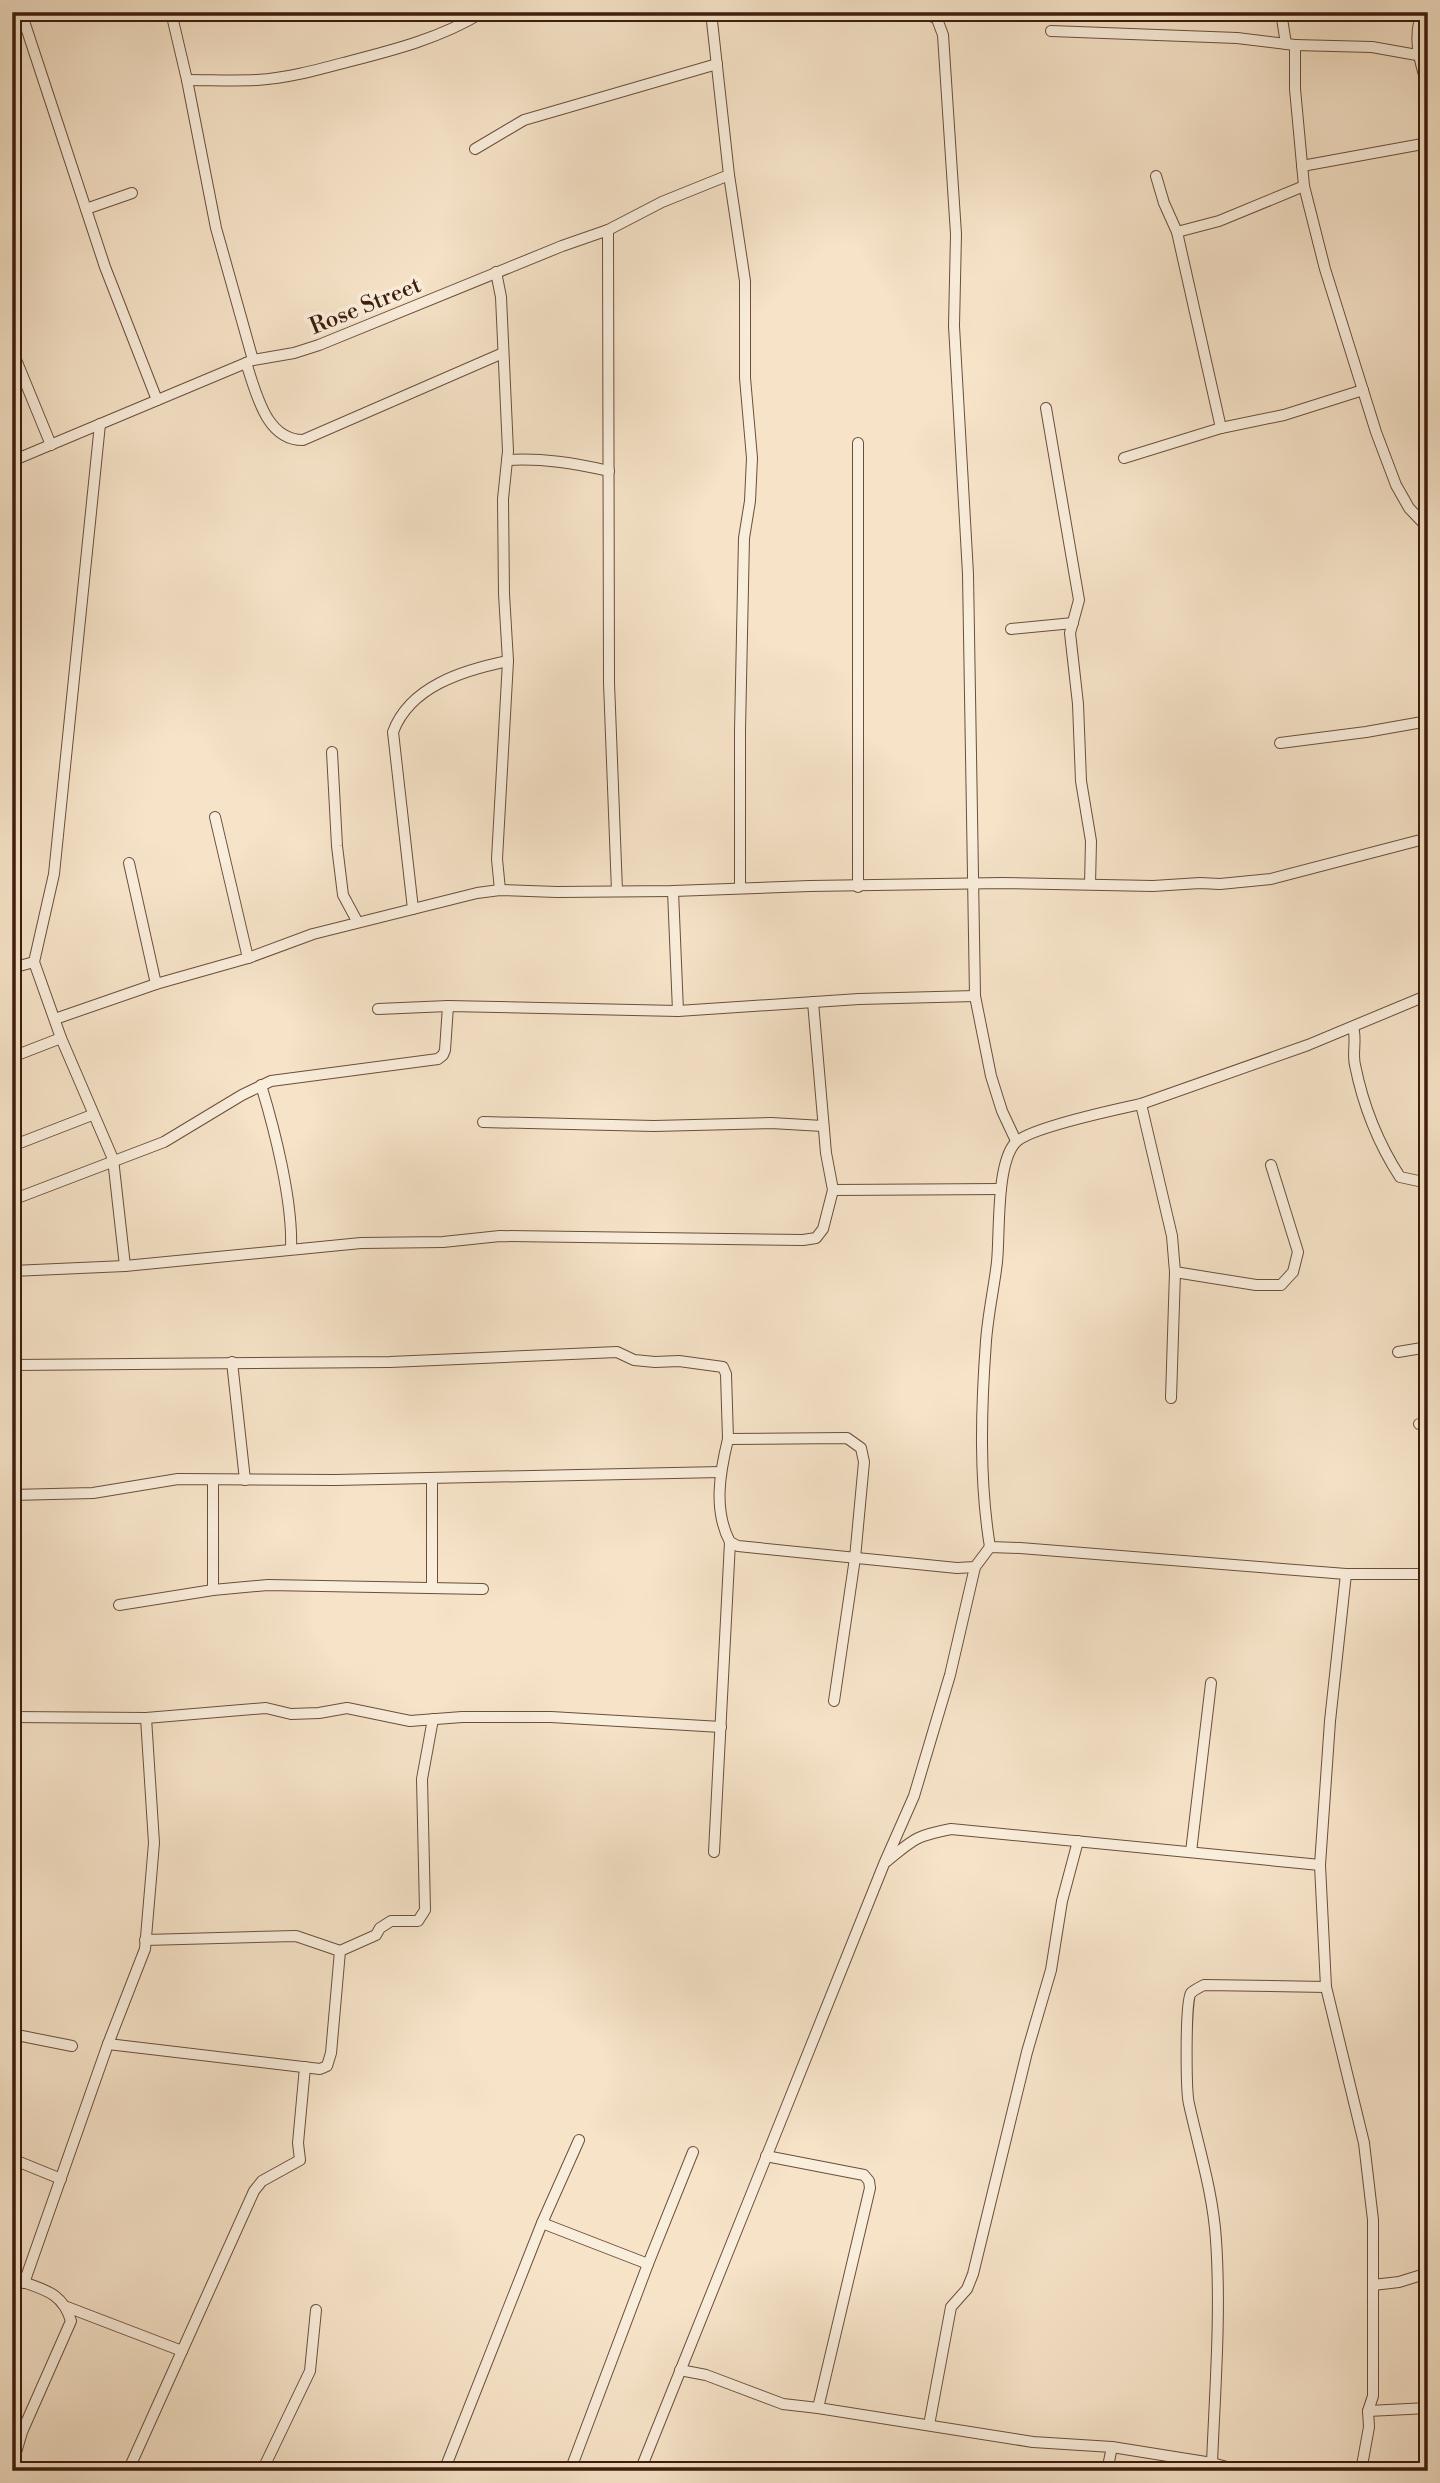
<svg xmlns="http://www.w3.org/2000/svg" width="1440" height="2483" viewBox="0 0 1440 2483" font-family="'Libre Bodoni',serif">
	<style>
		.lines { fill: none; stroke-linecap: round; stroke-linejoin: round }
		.minor-casing { stroke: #6c4e3b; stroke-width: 12 }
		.minor { stroke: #f9eddb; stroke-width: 10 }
		.labels { text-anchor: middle; stroke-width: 7; stroke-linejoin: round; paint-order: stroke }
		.street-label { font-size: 23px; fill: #3e1d0c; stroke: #f9eddb }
	</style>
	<rect width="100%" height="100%" fill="#f6e3c8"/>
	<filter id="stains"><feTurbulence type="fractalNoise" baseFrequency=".00286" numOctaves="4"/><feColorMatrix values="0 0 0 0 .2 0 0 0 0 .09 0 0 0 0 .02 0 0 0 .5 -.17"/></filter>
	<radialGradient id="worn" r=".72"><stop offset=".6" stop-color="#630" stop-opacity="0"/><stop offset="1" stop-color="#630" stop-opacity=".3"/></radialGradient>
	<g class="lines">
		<!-- minor casing -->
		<g class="minor-casing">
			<g id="minor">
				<path d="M21 12 105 267 157 400"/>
				<path d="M171 12 187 80 216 228 253 360"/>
				<path d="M711 12 729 175 745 281V378L752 458 750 501 744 538 740 730V888"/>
				<path d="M914 12 928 14 937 19 943 35 956 234 954 326 968 574 975 996 991 1076 1002 1111 1016 1141"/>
				<path d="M1281 12 1286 44"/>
				<path d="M1422 12C1412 39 1420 62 1428 88"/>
				<path d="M1051 31 1237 38 1295 45"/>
				<path d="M1428 57 1372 47 1295 45V89L1304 186 1325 269 1376 432 1396 485 1409 508 1428 528"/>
				<path d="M187 80C211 80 234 81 257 80 288 78 317 70 347 62 394 50 441 38 483 12"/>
				<path d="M475 149 524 120 717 64"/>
				<path d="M1302 166 1428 143"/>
				<path d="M1156 176 1164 203 1177 232 1221 428"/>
				<path d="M86 209 132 193"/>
				<path d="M608 230 609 683 617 891"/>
				<path d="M1177 232 1219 221 1304 186"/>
				<path d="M496 272 501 297 508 451 503 499 504 594 508 661 497 859 500 890"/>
				<path d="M12 350 51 445"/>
				<path d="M246 363C256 391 265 440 303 440L503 353"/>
				<path d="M1046 408 1079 600 1070 633 1078 704 1081 781 1091 841 1090 884"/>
				<path d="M100 424 54 874 34 962 61 1038 113 1159 125 1266"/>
				<path d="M858 443V887"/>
				<path d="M1124 458 1221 428 1284 415 1363 390"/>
				<path d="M507 460C543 458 574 463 609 471"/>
				<path d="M12 461 253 360 294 353 319 345 562 246 608 230 662 202 729 175"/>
				<path d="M1011 629 1073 623"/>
				<path d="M1280 743 1366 732 1428 721"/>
				<path d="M332 752 337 846 343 895 357 921"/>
				<path d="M215 817 248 958"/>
				<path d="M129 863 156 984"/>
				<path d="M673 891 678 1011"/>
				<path d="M413 909 393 732C410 686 464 670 508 661"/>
				<path d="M12 968 34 962"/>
				<path d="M378 1009 448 1006 678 1011 859 999 975 996"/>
				<path d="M55 1019 156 984 248 958 313 934 477 893 500 890 557 892 673 891 810 886 1002 883 1153 886 1200 883 1220 884 1271 879 1428 838"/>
				<path d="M1353 1027C1357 1040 1352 1052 1355 1065 1363 1105 1378 1143 1400 1177L1428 1183"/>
				<path d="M12 1057 61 1038"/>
				<path d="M261 1085C275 1131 293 1202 291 1249"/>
				<path d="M1141 1104 1308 1045 1428 995"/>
				<path d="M483 1122 654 1126 771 1123 823 1126"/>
				<path d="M12 1146 92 1115"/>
				<path d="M833 1190 1001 1189"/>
				<path d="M12 1200 164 1142 242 1095 271 1081 438 1059 443 1055 445 1050 448 1006"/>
				<path d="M12 1222 14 1199"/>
				<path d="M12 1271 125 1266 361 1243 443 1242 500 1236 803 1240 816 1238 823 1229 833 1190 826 1153 813 1002"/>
				<path d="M1175 1272 1256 1285H1281L1293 1272 1298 1252 1271 1165"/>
				<path d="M1425 1289 1428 1305"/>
				<path d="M1398 1352 1428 1347"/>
				<path d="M232 1362 245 1480"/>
				<path d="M12 1365 390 1362 617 1352 634 1360 655 1362 679 1361 723 1367 726 1374 728 1439"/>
				<path d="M1419 1424 1428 1422"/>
				<path d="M432 1478V1588"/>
				<path d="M213 1481V1590"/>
				<path d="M12 1495 93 1493 178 1479 335 1480 721 1472"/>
				<path d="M730 1542 738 1546 957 1568 975 1567 990 1547 1020 1548 1346 1574"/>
				<path d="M990 1547C979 1480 981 1409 986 1341 988 1314 994 1288 997 1262 1000 1232 996 1165 1015 1143 1028 1128 1118 1109 1141 1104L1172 1236 1175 1272 1171 1398"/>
				<path d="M119 1605 213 1590 268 1585 483 1589"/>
				<path d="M12 1717 146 1718 266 1708 291 1714 319 1713 347 1708 410 1721 462 1717H551L721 1727"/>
				<path d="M714 1852 730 1542C713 1510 720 1472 728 1439L847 1438 861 1448 864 1462 855 1558 834 1701"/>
				<path d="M1191 1852 1211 1683"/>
				<path d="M887 1861C914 1839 915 1836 951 1829L1320 1865"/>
				<path d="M145 1940 296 1936 340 1951"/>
				<path d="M12 2034 72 2046"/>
				<path d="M108 2044 320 2069 327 2066 331 2053 340 1951 376 1935 380 1928 391 1921H418L425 1910 422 1779 433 1719"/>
				<path d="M766 2156 864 2175 869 2181 870 2188 818 2408"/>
				<path d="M12 2159 61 2179"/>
				<path d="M542 2223 648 2264"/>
				<path d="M12 2278C40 2289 62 2290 71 2321L22 2432 12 2466"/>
				<path d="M24 2283 108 2044 145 1949 154 1843 146 1718"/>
				<path d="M1373 2285 1399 2282 1428 2273"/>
				<path d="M67 2307 182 2351"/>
				<path d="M680 2370 706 2375 783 2404 818 2408 1033 2442 1112 2447 1212 2463 1242 2471"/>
				<path d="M1368 2411 1428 2408"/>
				<path d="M929 2425 951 2307 967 2289 973 2274 1027 2052 1051 1970 1062 1901 1078 1841"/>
				<path d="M1212 2463C1215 2389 1221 2314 1216 2240 1213 2193 1199 2149 1189 2104 1186 2092 1185 2001 1191 1993 1194 1990 1200 1987 1204 1985L1326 1987"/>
				<path d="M128 2471 254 2191 262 2181 300 2160 298 2143 305 2067"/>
				<path d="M262 2471 310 2371 316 2310"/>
				<path d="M444 2471 542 2223 579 2140"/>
				<path d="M570 2471 648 2264 693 2152"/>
				<path d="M640 2471 884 1864 914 1796 950 1675 975 1567"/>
				<path d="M1107 2471 1112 2447"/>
				<path d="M1361 2471 1369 2427 1368 2411 1373 2396V2220L1364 2143 1326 1987 1320 1865 1330 1721 1346 1574H1428"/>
			</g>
		</g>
		<!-- minor -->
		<use href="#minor" class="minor"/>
	</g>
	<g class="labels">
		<!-- street labels -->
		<g class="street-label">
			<text transform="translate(365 305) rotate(-22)" y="8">Rose Street</text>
		</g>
	</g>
	<!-- margin -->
	<rect width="1440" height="2483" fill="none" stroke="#f6e3c8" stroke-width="42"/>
	<rect x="14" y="14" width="1412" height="2455" fill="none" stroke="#3e1d0c" stroke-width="3.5"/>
	<rect x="21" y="21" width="1398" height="2441" fill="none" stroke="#3e1d0c" stroke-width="2"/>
	<rect width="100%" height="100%" filter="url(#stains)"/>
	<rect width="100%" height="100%" fill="url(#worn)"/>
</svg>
